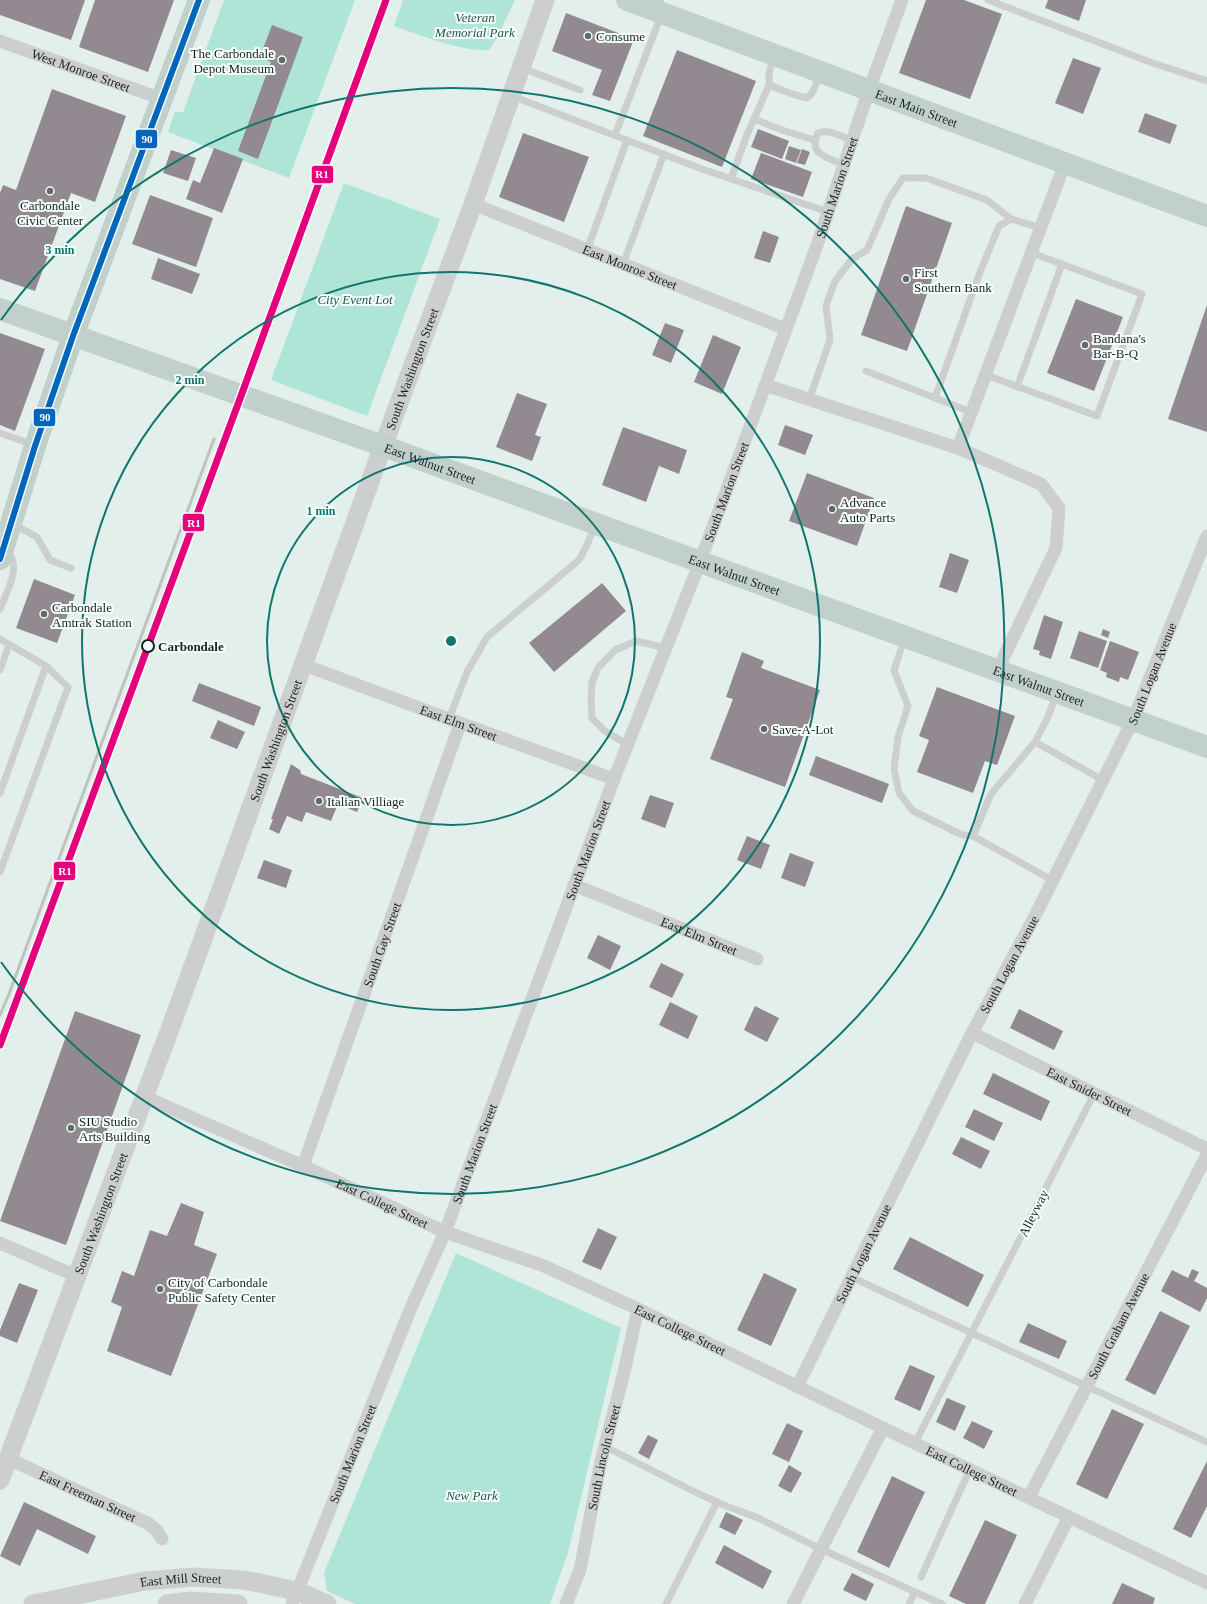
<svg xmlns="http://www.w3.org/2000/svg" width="1207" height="1604" viewBox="0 0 1207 1604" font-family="'Times New Roman',serif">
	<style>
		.green { fill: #afe5d6 }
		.building { fill: #928a90 }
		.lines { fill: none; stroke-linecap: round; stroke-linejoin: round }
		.lane { stroke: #cccfce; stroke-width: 7 }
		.street { stroke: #cccfce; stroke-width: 13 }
		.secondary { stroke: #cccfce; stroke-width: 19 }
		.highway { stroke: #c2d0cc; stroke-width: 22 }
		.rail { stroke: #bfc2c1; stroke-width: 3 }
		.bus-1-casing { stroke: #f5fefb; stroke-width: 9 }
		.bus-1 { stroke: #0065bd; stroke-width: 6 }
		.rail-1-casing { stroke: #f5fefb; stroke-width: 10 }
		.rail-1 { stroke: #e5007d; stroke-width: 7 }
		.ring { fill: none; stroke: #0f766e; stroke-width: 2 }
		.poi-dot { fill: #606a66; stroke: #f5fefb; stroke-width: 1.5 }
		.stop-dot { fill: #f5fefb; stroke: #19221f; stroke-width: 2 }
		.labels { text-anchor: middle; stroke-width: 4; stroke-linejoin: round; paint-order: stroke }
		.park-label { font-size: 13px; font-style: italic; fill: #25564a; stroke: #f5fefb }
		.poi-label { font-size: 13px; fill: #19221f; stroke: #f5fefb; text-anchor: start }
		.street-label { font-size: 13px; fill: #19221f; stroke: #f5fefb }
		.stop-label { font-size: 13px; font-weight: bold; fill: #19221f; stroke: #f5fefb; text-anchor: start }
		.centre { fill: #0f766e; stroke: #f5fefb; stroke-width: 2 }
		.ring-label { font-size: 12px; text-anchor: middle; font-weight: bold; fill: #0f766e; stroke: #f5fefb; stroke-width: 4; stroke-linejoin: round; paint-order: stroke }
		.line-badge { stroke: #f5fefb; stroke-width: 1.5 }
		.badge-label { font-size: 11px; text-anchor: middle; font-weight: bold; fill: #fff }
	</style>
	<rect width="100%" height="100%" fill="#e3efeb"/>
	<!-- green -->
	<g class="green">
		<path d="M224 0H355L289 178 168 132 175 112H183Z"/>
		<path d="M403 0H515L497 38 489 50C460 51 422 36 394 26Z"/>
		<path d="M344 183 440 219 367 416 271 380Z"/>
		<path d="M456 1253 621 1328 568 1553 550 1604H355L327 1591 324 1573Z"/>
	</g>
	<!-- building -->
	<g class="building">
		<path d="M0 0H85L71 40 0 15Z"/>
		<path d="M95 0H174L148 72 79 47Z"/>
		<path d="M926 0H964L1002 14 970 99 899 73Z"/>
		<path d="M1048 0H1086L1079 21 1045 8Z"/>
		<path d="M566 13 634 39 610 101 592 95 602 70 552 51Z"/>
		<path d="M272 25 303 37 258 159 238 151 271 62 260 57Z"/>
		<path d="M677 50 756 81 722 167 643 136Z"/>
		<path d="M1073 58 1101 68 1083 114 1055 103Z"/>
		<path d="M52 89 126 116 95 202 71 193 35 291 0 279V193L3 185 16 190Z"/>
		<path d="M1145 113 1177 125 1170 144 1138 132Z"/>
		<path d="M758 129 789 141 782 159 751 147Z"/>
		<path d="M523 133 589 157 564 222 499 197Z"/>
		<path d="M789 146 801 150 796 163 785 159Z"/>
		<path d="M214 148 243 159 222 213 186 199 193 180 200 183Z"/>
		<path d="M802 149 810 152 805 165 797 163Z"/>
		<path d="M171 150 196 158 188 181 163 173Z"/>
		<path d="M761 153 812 172 803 197 751 179Z"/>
		<path d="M150 195 213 218 196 267 132 244Z"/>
		<path d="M906 206 952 223 907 351 861 335Z"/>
		<path d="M763 231 779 237 770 263 754 258Z"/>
		<path d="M158 258 200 274 192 294 151 279Z"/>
		<path d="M1076 299 1123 317 1094 391 1047 373Z"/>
		<path d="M1207 305V432L1168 419Z"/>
		<path d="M665 323 684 330 671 363 652 355Z"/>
		<path d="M0 333 45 349 15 431 0 425Z"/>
		<path d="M713 335 741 347 722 394 694 382Z"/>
		<path d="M517 393 547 404 535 435 541 437 532 461 496 447Z"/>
		<path d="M785 425 813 435 805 455 778 445Z"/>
		<path d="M623 427 687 450 679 474 659 466 646 502 602 485Z"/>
		<path d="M807 473 874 498 857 546 789 521Z"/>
		<path d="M950 553 969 560 957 593 939 587Z"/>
		<path d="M34 579 75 595 57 643 16 628Z"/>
		<path d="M602 583 626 611 554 672 529 643Z"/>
		<path d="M1044 615 1063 622 1051 659 1039 655 1040 651 1033 649Z"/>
		<path d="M1103 629 1110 632 1108 638 1101 635Z"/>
		<path d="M1079 631 1107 641 1098 668 1070 658Z"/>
		<path d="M1110 641 1139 652 1128 680 1120 677 1119 682 1106 677 1107 673 1100 670Z"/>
		<path d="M742 652 764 661 761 668 820 690 785 787 710 759 733 699 726 697Z"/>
		<path d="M199 683 261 707 254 726 192 701Z"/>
		<path d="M937 687 1015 716 997 765 985 761 973 793 917 772 929 740 919 736Z"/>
		<path d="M218 720 245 732 237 749 210 738Z"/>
		<path d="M816 756 889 784 882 803 809 775Z"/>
		<path d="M291 764 300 770 301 774 363 798 357 812 338 804 331 821 306 812 302 822 287 816 279 834 269 829 273 819H271Z"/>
		<path d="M650 795 674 803 665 828 641 819Z"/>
		<path d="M747 836 770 845 761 869 737 860Z"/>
		<path d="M790 853 814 862 805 887 781 878Z"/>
		<path d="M264 860 292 870 286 888 257 878Z"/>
		<path d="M598 935 621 946 610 970 587 958Z"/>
		<path d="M661 963 684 974 672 998 649 987Z"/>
		<path d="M670 1002 698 1016 688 1039 659 1025Z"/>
		<path d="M755 1006 779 1018 767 1042 744 1030Z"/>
		<path d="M1019 1009 1063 1031 1054 1050 1010 1028Z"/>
		<path d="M75 1011 141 1035 66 1245 0 1221Z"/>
		<path d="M993 1073 1050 1101 1041 1121 983 1094Z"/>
		<path d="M974 1109 1003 1123 994 1141 965 1127Z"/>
		<path d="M961 1137 990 1151 981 1169 952 1154Z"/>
		<path d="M181 1203 204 1212 194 1245 217 1254 171 1376 107 1351 122 1307 111 1302 122 1271 134 1276 150 1230 167 1236Z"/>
		<path d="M598 1228 617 1237 601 1270 582 1262Z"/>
		<path d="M910 1237 984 1275 968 1307 893 1269Z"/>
		<path d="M1192 1269 1199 1272 1194 1281 1207 1288V1298L1200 1312 1161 1291 1172 1270 1188 1278Z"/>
		<path d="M764 1273 797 1289 771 1346 737 1330Z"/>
		<path d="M19 1283 38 1290 17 1343 0 1336V1330Z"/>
		<path d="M1160 1311 1190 1326 1155 1395 1125 1380Z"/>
		<path d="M1028 1323 1067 1341 1059 1359 1019 1342Z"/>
		<path d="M910 1365 935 1376 920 1411 894 1399Z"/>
		<path d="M947 1398 966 1406 955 1431 936 1422Z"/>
		<path d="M1112 1409 1144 1424 1107 1499 1076 1484Z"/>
		<path d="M972 1421 993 1431 984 1449 963 1438Z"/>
		<path d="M787 1423 803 1431 789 1462 772 1454Z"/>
		<path d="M648 1435 658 1440 649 1459 638 1453Z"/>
		<path d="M1207 1461V1506L1191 1538 1173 1529Z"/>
		<path d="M789 1465 802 1473 791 1493 778 1486Z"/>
		<path d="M892 1476 925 1492 889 1568 857 1552Z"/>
		<path d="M24 1502 96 1536 88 1554 37 1529 20 1566 0 1556Z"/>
		<path d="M726 1512 743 1520 735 1535 719 1527Z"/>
		<path d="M985 1520 1017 1535 985 1604H966L949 1596Z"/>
		<path d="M724 1545 772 1571 763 1589 715 1563Z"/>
		<path d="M852 1573 874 1584 866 1601 843 1590Z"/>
		<path d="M1122 1583 1155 1598 1153 1604H1112Z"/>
	</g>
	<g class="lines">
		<!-- lane -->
		<g class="lane">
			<path d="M988 0 1150 62 1207 81"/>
			<path d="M773 57 769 74V85L792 94 807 98 812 93 820 75"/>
			<path d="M522 68 580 90"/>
			<path d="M512 96 702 169 828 212"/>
			<path d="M754 119 782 130 814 140"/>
			<path d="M615 135 662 13 660 0"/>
			<path d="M844 165C828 158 807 154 818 133 830 129 841 136 852 141"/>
			<path d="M731 179 746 137 769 85"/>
			<path d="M587 250 627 140"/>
			<path d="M623 264 664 154"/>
			<path d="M866 371 971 412"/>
			<path d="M986 375 1097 416 1142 294 1032 253"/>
			<path d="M1017 387 1062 264"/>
			<path d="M935 398 980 272 999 226 1011 219 1041 228"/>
			<path d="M809 400 830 340 826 306 835 281 852 259 867 250 889 199 903 178H926L987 200 1011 219"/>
			<path d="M0 433 34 445"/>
			<path d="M13 524 37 537 50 560 71 568"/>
			<path d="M0 609C7 591 22 567 7 550"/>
			<path d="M0 639 46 666 68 687 0 872"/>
			<path d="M904 640 894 670 908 706 898 737 894 769 899 793 913 811 962 835 973 836 991 794 1035 742 1048 717 1056 695"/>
			<path d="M0 670 9 645"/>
			<path d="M449 719 467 672 487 637 579 560 587 545 595 525"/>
			<path d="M1035 742 1103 780"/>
			<path d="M628 745 605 731 592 718 591 700 592 682 598 668 615 650 636 641 666 648"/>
			<path d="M0 793 46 666"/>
			<path d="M973 836 1052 880"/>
			<path d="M851 1277 1207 1442"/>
			<path d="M915 1443 1094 1094"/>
			<path d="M604 1446 697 1493 726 1506 756 1517 821 1549 915 1592 909 1604"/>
			<path d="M921 1577 970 1469"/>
			<path d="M915 1592 942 1604"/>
			<path d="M666 1604 717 1502"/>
		</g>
		<!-- street -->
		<g class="street">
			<path id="s1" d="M0 41 162 99"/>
			<path id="s2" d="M473 204 786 329"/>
			<path d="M765 385 958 448"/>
			<path id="s3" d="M304 665 449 719 614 779"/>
			<path d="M997 671 1056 548 1059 508 1041 484 958 448 1065 163"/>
			<path id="s4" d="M574 885 757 959"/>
			<path id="s5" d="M972 1033 1207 1149"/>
			<path id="s6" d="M145 1097 303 1166 445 1232 544 1266 638 1309 883 1428 1207 1583"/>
			<path id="s7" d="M303 1166 460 724"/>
			<path d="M0 1243 76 1276"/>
			<path id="s8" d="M797 1387 972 1033 1036 914 1133 720 1207 536"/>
			<path id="s9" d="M9 1459 149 1524 157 1531 162 1539"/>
			<path id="s10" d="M1029 1497 1207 1155"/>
			<path id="s11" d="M292 1604 410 1310 445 1232 614 779 700 562 816 248 869 90 902 0"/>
			<path id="s12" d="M566 1604 580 1570 601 1461 624 1372 638 1309"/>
			<path d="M793 1604 883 1428"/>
			<path d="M1025 1604 1069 1517"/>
		</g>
		<!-- secondary -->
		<g class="secondary">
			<path id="s13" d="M0 1480 170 1029 383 446 473 204 545 0"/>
			<path id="s14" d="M33 1604 145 1581 193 1577 244 1580 297 1591 327 1604"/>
			<path d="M167 1604 190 1601 238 1604"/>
		</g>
		<!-- highway -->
		<g class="highway">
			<path id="s15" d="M627 0 1207 216"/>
			<path id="s16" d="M0 309 383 446 1207 747"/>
			<path d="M0 559 35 446 73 336 199 0"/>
		</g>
		<!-- rail -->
		<g class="rail">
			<path d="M0 1015 9 994 214 439"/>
			<path d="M0 1045 241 396 386 0"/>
		</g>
		<!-- bus-1 casing -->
		<g class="bus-1-casing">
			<path id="bus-1" d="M0 559 35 446 73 336 199 0"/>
		</g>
		<!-- bus-1 -->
		<use href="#bus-1" class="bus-1"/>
		<!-- rail-1 casing -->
		<g class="rail-1-casing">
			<path id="rail-1" d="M0 1045 241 396 386 0"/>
		</g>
		<!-- rail-1 -->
		<use href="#rail-1" class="rail-1"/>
	</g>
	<!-- distance rings -->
	<g class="ring">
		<circle cx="451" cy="641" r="184"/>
		<circle cx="451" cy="641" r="369"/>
		<path d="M1 320A553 553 0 1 1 1 962"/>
	</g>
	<!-- markers -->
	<g class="poi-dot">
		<circle cx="588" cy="36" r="4"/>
		<circle cx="282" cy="60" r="4"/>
		<circle cx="50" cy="191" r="4"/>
		<circle cx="906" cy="279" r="4"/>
		<circle cx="1085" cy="345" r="4"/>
		<circle cx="832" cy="509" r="4"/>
		<circle cx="44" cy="614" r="4"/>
		<circle cx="764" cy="729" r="4"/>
		<circle cx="319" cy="801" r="4"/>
		<circle cx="71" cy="1128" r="4"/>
		<circle cx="160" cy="1289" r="4"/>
	</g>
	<circle class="stop-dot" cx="148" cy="646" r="6"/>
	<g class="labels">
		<!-- park labels -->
		<g class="park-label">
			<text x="475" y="22">Veteran<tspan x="475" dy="15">Memorial Park</tspan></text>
			<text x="355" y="304">City Event Lot</text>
			<text x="472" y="1500">New Park</text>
		</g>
		<!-- poi labels -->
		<g class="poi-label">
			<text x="596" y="41">Consume</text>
			<text x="274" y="58" text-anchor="end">The Carbondale<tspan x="274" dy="15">Depot Museum</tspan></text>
			<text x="50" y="210" text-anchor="middle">Carbondale<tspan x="50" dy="15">Civic Center</tspan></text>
			<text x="914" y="277">First<tspan x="914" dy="15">Southern Bank</tspan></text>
			<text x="1093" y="343">Bandana's<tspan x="1093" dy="15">Bar-B-Q</tspan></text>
			<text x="840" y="507">Advance<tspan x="840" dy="15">Auto Parts</tspan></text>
			<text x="52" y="612">Carbondale<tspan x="52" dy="15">Amtrak Station</tspan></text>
			<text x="772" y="734">Save-A-Lot</text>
			<text x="327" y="806">Italian Villiage</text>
			<text x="79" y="1126">SIU Studio<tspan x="79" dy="15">Arts Building</tspan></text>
			<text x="168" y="1287">City of Carbondale<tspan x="168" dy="15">Public Safety Center</tspan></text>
		</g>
		<!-- street labels -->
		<g class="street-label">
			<text dy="5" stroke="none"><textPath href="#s1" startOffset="86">West Monroe Street</textPath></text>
			<text dy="5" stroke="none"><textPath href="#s15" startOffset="309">East Main Street</textPath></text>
			<text dy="5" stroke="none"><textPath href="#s11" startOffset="1518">South Marion Street</textPath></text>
			<text dy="5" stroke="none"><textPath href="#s2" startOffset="169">East Monroe Street</textPath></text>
			<text dy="5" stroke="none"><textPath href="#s13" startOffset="1185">South Washington Street</textPath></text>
			<text dy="5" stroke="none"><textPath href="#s16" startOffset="457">East Walnut Street</textPath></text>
			<text dy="5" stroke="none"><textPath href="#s11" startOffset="1194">South Marion Street</textPath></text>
			<text dy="5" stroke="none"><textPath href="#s16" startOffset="781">East Walnut Street</textPath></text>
			<text dy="5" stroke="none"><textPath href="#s8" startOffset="797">South Logan Avenue</textPath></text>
			<text dy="5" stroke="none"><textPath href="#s16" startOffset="1105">East Walnut Street</textPath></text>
			<text dy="5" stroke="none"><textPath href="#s3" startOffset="165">East Elm Street</textPath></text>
			<text dy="5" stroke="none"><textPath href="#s13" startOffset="789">South Washington Street</textPath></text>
			<text dy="5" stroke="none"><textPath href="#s11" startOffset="810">South Marion Street</textPath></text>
			<text dy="5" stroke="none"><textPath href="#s4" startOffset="135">East Elm Street</textPath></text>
			<text dy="5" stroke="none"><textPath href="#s7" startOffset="235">South Gay Street</textPath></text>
			<text dy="5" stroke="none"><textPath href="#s8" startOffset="473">South Logan Avenue</textPath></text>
			<text dy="5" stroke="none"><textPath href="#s5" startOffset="131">East Snider Street</textPath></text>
			<text dy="5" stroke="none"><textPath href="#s11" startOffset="486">South Marion Street</textPath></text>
			<text dy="5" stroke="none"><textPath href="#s6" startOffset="260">East College Street</textPath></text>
			<text transform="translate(1033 1213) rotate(-63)" y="5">Alleyway</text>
			<text dy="5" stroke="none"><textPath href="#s13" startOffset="285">South Washington Street</textPath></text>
			<text dy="5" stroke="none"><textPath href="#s8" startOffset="149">South Logan Avenue</textPath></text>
			<text dy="5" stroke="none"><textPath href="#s10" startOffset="193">South Graham Avenue</textPath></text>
			<text dy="5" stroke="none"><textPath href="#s6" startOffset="584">East College Street</textPath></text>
			<text dy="5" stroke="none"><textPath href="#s11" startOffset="162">South Marion Street</textPath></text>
			<text dy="5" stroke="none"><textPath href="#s12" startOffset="152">South Lincoln Street</textPath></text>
			<text dy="5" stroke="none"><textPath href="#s6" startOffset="908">East College Street</textPath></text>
			<text dy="5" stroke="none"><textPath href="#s9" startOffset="87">East Freeman Street</textPath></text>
			<text dy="5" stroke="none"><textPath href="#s14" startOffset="150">East Mill Street</textPath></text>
		</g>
		<!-- stop labels -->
		<g class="stop-label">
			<text x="158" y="651">Carbondale</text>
		</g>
	</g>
	<circle cx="451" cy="641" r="6" class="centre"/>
	<g class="ring-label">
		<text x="60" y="254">3 min</text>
		<text x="190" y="384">2 min</text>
		<text x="321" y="515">1 min</text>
	</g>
	<g class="line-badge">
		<rect x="135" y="129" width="23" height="20" rx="4" fill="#0065bd"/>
		<rect x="311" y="165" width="23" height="19" rx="4" fill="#e5007d"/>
		<rect x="33" y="408" width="23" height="19" rx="4" fill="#0065bd"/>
		<rect x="182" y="513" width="23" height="19" rx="4" fill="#e5007d"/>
		<rect x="53" y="861" width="23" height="20" rx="4" fill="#e5007d"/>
	</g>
	<g class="badge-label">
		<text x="147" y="143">90</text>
		<text x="322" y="178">R1</text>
		<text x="45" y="421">90</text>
		<text x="194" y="527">R1</text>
		<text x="65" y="875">R1</text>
	</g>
</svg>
